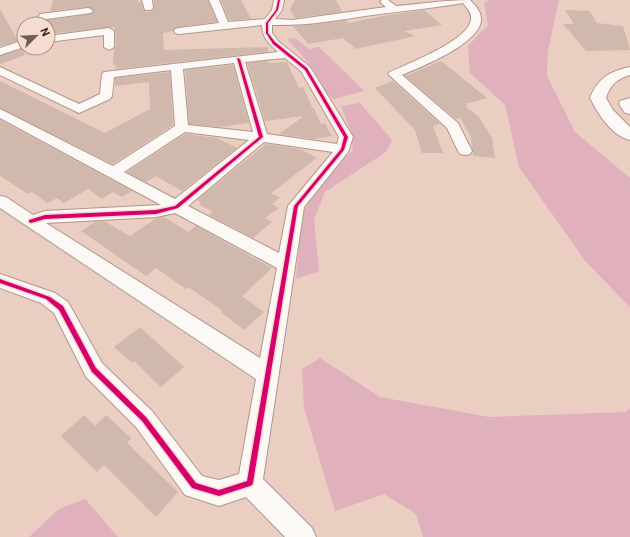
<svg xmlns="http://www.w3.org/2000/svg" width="630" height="537" viewBox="0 0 630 537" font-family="Roboto,sans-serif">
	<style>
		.green { fill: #e0b0bd }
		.building { fill: #d0b8ad }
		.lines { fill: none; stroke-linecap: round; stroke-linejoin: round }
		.minor-casing { stroke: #af978c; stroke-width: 2 }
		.major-casing { stroke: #af978c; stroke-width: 2 }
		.minor { fill: #fcf8f6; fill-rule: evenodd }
		.major { fill: #fcf8f6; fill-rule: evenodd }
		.cycleway-casing { stroke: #f6dcd0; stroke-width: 3 }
		.cycleway { fill: #d6006c; fill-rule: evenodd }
	</style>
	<rect width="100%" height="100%" fill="#eacec1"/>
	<!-- green -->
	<g class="green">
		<path d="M490 0H559L548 51 547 76 575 132 630 178V307L586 262 519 167 505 105 470 73 468 46 488 25 484 3Z"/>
		<path d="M295 38 309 49 319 47 364 91 334 99 328 95 313 69 301 54 287 39Z"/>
		<path d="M360 103 392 140 386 152 325 192 314 219 319 271 296 279 302 215 318 184 353 150 351 132 341 106Z"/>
		<path d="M320 358 380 397 489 417 626 412 630 408V537H423L416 514 384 494 335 511 304 408 302 369Z"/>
		<path d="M85 499 118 537H29L59 509Z"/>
	</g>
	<!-- building -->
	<g class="building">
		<path d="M53 0H138V2H141L145 12H151L154 9V0H208L217 22 179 27 175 28 173 31 163 33 164 50 268 47V52L115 69 116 65H113L114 49 116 47 115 27 48 34V20L91 14 94 11 88 7 50 11Z"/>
		<path d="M221 0H241L251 19 229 20Z"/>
		<path d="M295 0H336L342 12 295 18 290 9Z"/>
		<path d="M0 9 18 41 0 46Z"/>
		<path d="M424 10 442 25 404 31 415 36 356 49 343 38 308 44 293 26 346 20 348 23 383 16Z"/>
		<path d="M565 10 589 11 597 23 623 26 630 50 586 51 563 24H574Z"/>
		<path d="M22 49 25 55 0 64V56Z"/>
		<path d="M268 61V63L287 62 299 88 303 87 313 109 314 108 321 124 325 123 332 136 314 139 279 134 304 116 265 121 247 63Z"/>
		<path d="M441 61 487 98 465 104 468 106H465L479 117 492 138 495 158 473 156 471 137 460 118 456 119 405 76Z"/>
		<path d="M233 65 249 123 219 127 189 124 185 70Z"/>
		<path d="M170 72 173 125 113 164 0 108V81L105 133 150 109 149 82 115 86V78Z"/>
		<path d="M393 81 440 124 433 126 443 153H422L415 130 375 88Z"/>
		<path d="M0 120 132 191 122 197 113 192 102 199 88 189 64 203 57 198 47 203 32 192 28 194 0 176Z"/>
		<path d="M185 134 217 138 237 148 182 191 156 176 146 182 127 172Z"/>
		<path d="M266 144 300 149 317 158 271 193 280 198 272 204 279 208 265 218 272 222 253 238 209 215 213 212 199 204 201 203 197 200Z"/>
		<path d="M164 217 188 232 196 226 272 268 242 296 264 312 244 330 221 312 222 310 188 287 186 289 156 268 146 276 81 231 95 222 104 221 130 236 155 219Z"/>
		<path d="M140 327 184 367 161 387 134 361 132 363 114 347Z"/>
		<path d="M84 415 95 426 106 415 131 438 127 443 178 492 156 517 104 465 97 472 61 436Z"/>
	</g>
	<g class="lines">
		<!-- minor casing -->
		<g class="minor-casing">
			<g id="minor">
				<path d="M142 0H152L153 8 151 10H145Z"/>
				<path d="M209 0H219L228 22 265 19 272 10 274 0H284L282 10 275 19 292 20 386 7 380 2 382 0H388L396 6C421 4 445 0 470 0 475 5 481 11 481 19 482 43 421 67 402 75L458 123 472 151 470 154 465 155 460 154 458 151 447 128 388 74 390 72C407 64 470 40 471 19 472 13 467 8 463 3 433 8 402 11 372 15 339 20 306 26 272 25V33L278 41 310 67 353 137 348 152 304 207 263 479 312 528 316 537H285L246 497 219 506 185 495 136 427 86 377 54 313 41 303 0 288V274L55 293 68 302 102 363 152 411 202 476 219 480 239 474 256 379 0 208V196L6 197 33 215 45 211 161 205 0 118V109L113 166 175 126 171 70 114 77 112 96 110 99 79 113 0 75V67L79 104 100 94 102 74 104 72 278 52C269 44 262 37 262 25L179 34 175 33 174 31 175 29 179 28 219 23ZM285 58 301 71 339 137 337 144 267 134 245 62ZM234 63 253 132 188 125 183 69ZM185 132 249 140 175 199 124 172ZM264 142 333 152 288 206 279 253 188 206ZM175 213 277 268 260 358 46 223 156 217Z"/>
				<path d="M88 8 91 9 93 11 91 13 47 19 44 24H34L40 14Z"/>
				<path d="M109 28 114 31V47L109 50 104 47V35L48 42V36Z"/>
				<path d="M24 40V47L0 55V48Z"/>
				<path d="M630 98V114L625 113 619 104 620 101Z"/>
			</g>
		</g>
		<!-- major casing -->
		<g class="major-casing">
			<path id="major" d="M630 67V75C617 79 610 85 606 98L613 110 630 127V140C612 136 598 114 590 98 598 78 610 71 630 67Z"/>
		</g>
		<!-- minor -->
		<use href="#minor" class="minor"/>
		<!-- major -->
		<use href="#major" class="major"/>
		<!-- cycleway casing -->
		<g class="cycleway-casing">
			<g id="cycleway">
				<path d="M278 0H280L278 10 268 23V33L275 42 307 68 348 137 344 150 298 206 253 483 252 485 250 486 219 496 192 488 142 421 92 372 59 310 46 299 0 283V279L50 297 63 306 96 368 146 417 196 483 219 490 247 481 294 206 341 149 344 137 305 70 273 44 266 33V23L276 10Z"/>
				<path d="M237 58 240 59 263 137 178 208 156 214 45 219 31 223 29 222V220L45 215 156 210 175 206 259 137Z"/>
			</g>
		</g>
		<!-- cycleway -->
		<use href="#cycleway" class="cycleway"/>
	</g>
	<!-- north arrow -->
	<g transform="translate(36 36) rotate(66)"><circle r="19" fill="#f6dcd0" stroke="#a99084"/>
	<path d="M0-3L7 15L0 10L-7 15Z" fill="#745c50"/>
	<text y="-6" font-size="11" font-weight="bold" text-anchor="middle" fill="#351e13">N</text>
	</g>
</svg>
